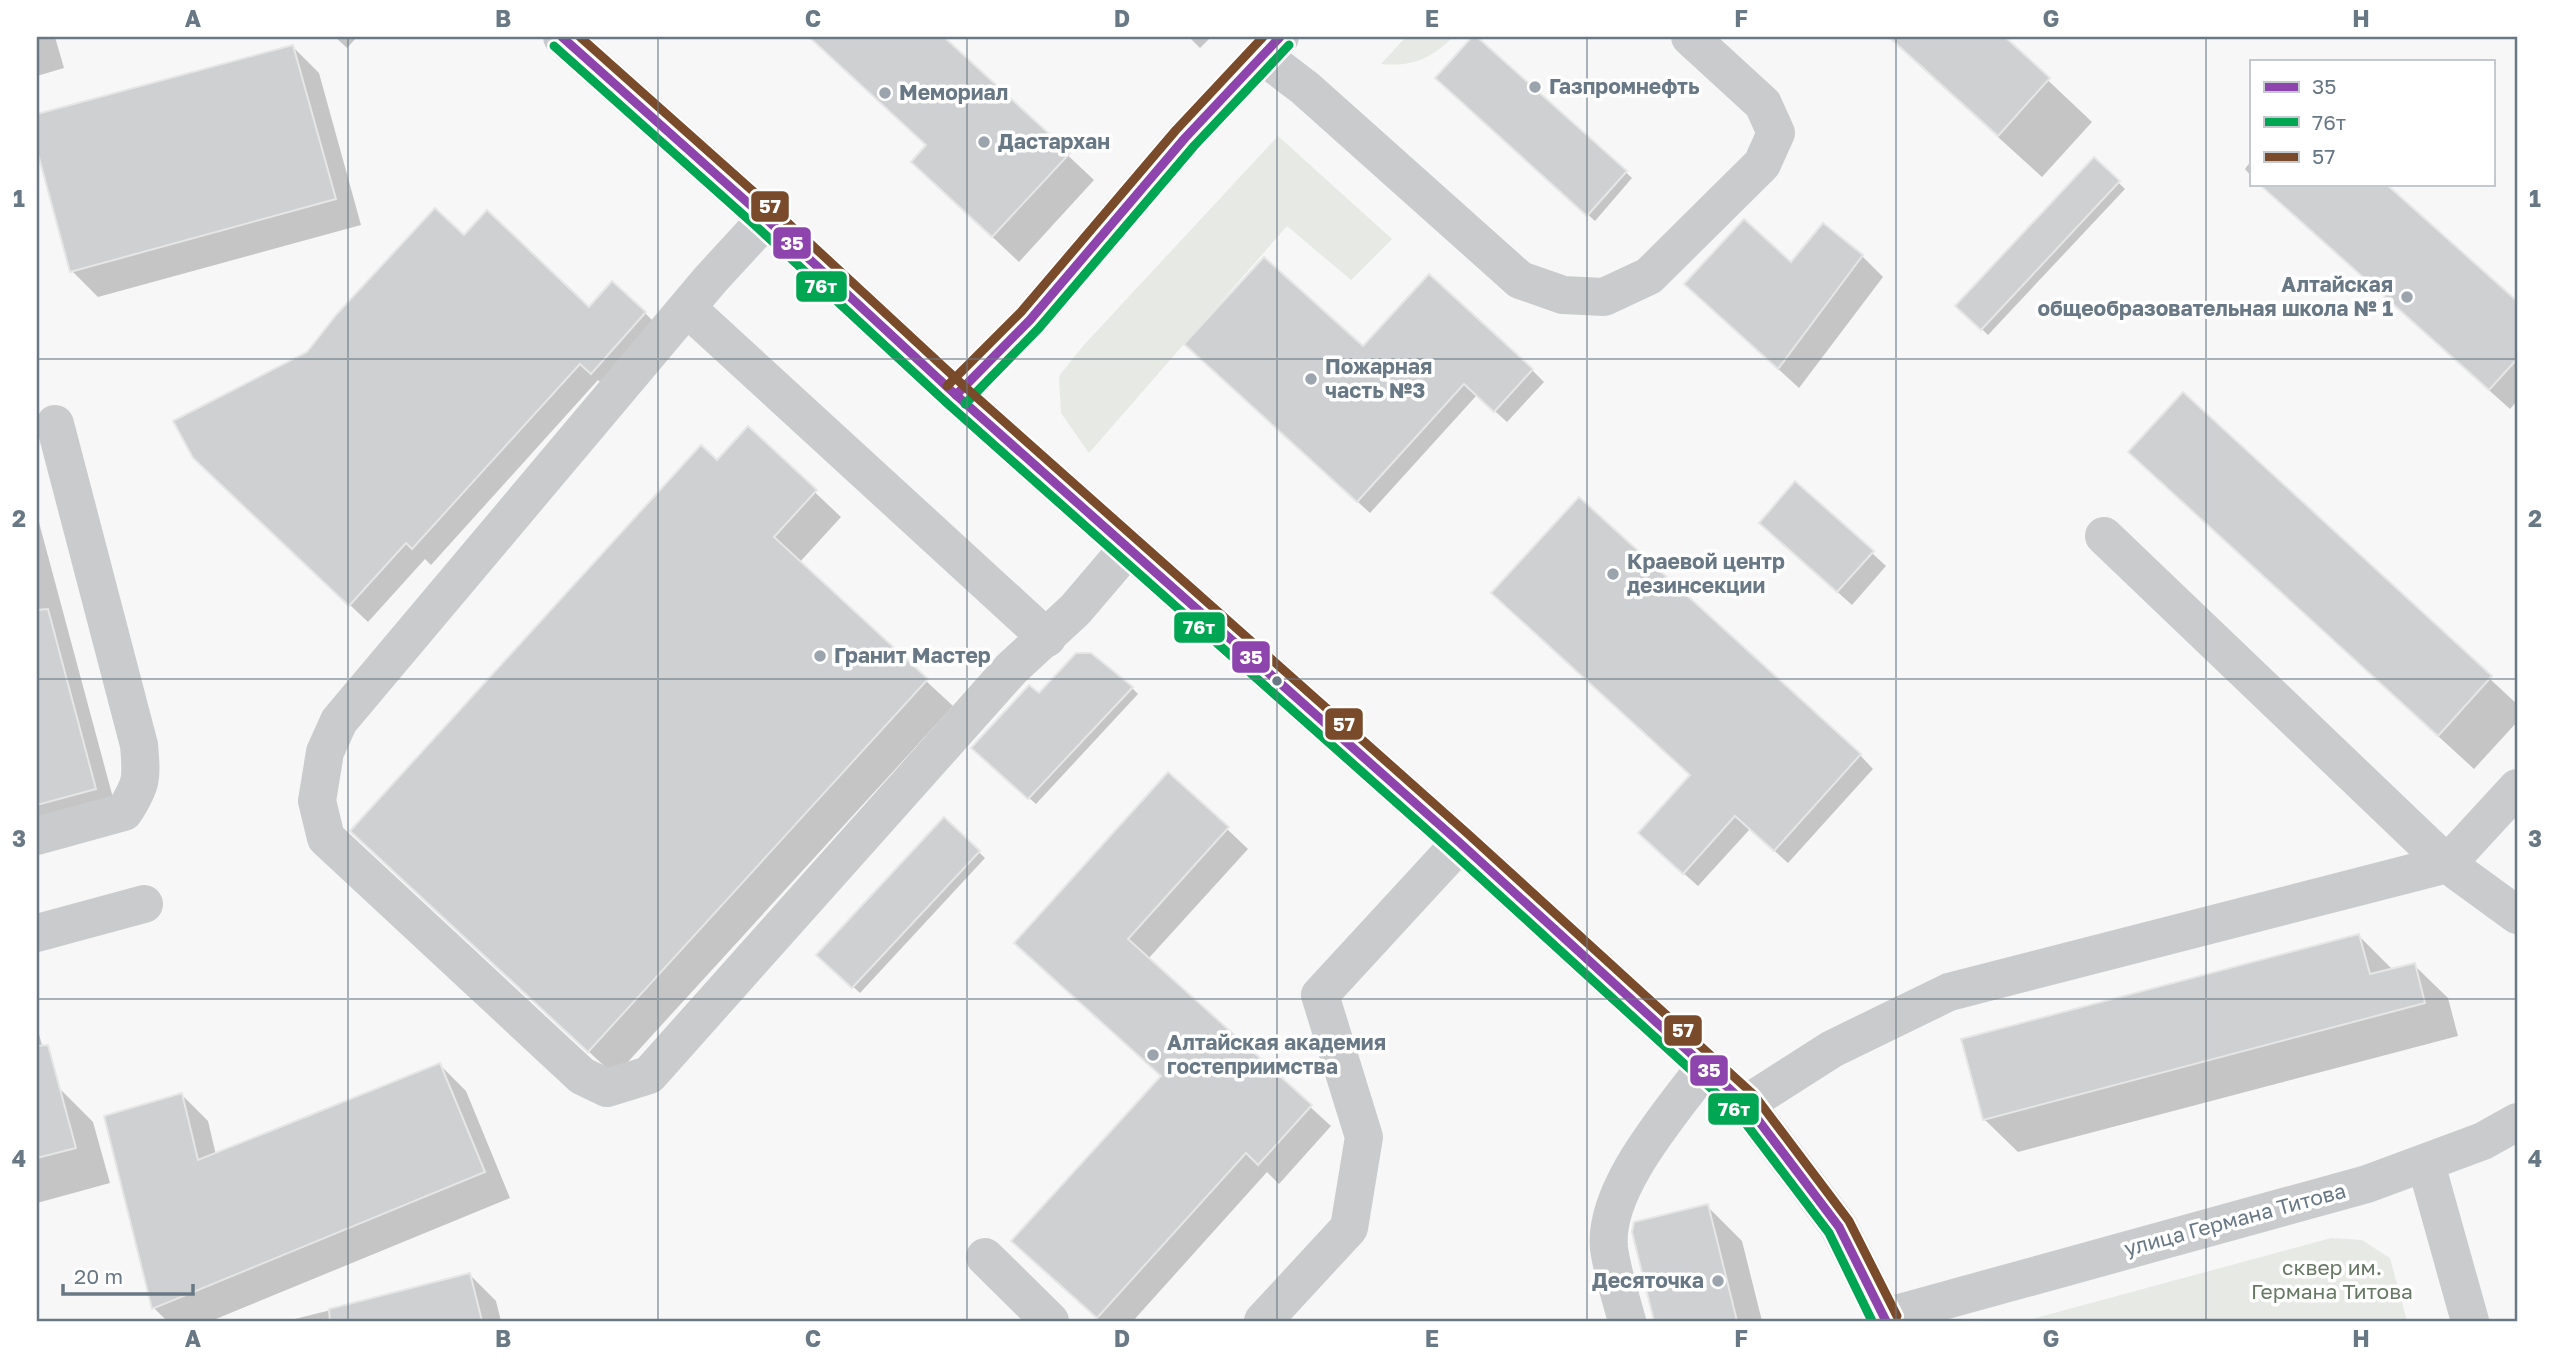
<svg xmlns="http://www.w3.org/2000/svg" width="2554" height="1358" viewBox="0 0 2554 1358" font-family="'Golos Text',sans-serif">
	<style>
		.green { fill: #e6e9e4 }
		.shadow { fill: #0003 }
		.building { fill: #ced0d1; stroke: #e6e6e6; stroke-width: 2 }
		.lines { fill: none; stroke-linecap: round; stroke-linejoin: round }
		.minor { stroke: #cacbcc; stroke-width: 38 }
		.bus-1-casing { stroke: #fff; stroke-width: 14 }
		.bus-2-casing { stroke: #fff; stroke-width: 14 }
		.bus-3-casing { stroke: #fff; stroke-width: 14 }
		.bus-1 { stroke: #8e44ad; stroke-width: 9 }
		.bus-2 { stroke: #00a651; stroke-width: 9 }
		.bus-3 { stroke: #7a4b2a; stroke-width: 9 }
		.grid { fill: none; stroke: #697885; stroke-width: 2; stroke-opacity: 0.55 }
		.poi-dot { fill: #9ba4ad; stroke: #fff; stroke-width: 2.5 }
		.bus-dot { fill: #697885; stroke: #fff; stroke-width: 2.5 }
		.labels { text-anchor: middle; stroke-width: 7; stroke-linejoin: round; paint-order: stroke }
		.poi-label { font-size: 21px; font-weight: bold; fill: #697885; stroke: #fff; text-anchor: start }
		.street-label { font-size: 21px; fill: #697885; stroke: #fff }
		.park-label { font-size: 21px; fill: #677864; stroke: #fff }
		.line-badge { stroke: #fff; stroke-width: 2.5 }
		.badge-label { font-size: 19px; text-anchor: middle; font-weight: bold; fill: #fff }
		.neatline { fill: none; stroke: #697885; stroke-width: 2.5 }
		.grid-label { font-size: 23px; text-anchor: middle; font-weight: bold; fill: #697885 }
	</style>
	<rect width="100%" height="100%" fill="#f7f7f7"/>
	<!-- green -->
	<g class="green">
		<path d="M1406 37H1453C1431 59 1411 67 1381 64Z"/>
		<path d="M1278 136 1392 239 1351 280 1287 226 1089 453 1061 413 1059 376 1083 346Z"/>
		<path d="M2331 1238 2362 1240 2390 1258 2407 1321H2025Z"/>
	</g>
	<!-- shadow -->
	<g class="shadow">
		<path d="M37 37H55L64 68 37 76Z"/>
		<path d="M335 37H357L347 48Z"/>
		<path d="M810 37H942L1094 180 1019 262 913 162 928 146Z"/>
		<path d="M1189 37H1211L1200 48Z"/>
		<path d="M1475 37 1632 178 1595 221 1437 78Z"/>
		<path d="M1888 37H2002L2092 122 2042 177Z"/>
		<path d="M293 47 319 73 361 225 98 297 72 271 37 143V116Z"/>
		<path d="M2094 159 2125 189 1988 335 1958 306Z"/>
		<path d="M2251 161V176L2245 169Z"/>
		<path d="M2259 184H2383L2517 304V401L2510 409Z"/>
		<path d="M1823 225 1862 256 1883 277 1799 388 1686 284 1791 265Z"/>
		<path d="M464 237 589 310 645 313 662 330 609 390 598 380 431 565 425 559 368 622 213 475 308 353Z"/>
		<path d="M1363 349 1532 370 1544 382 1507 422 1477 395 1370 513 1198 356Z"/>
		<path d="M2183 395 2517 704V722L2474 769 2166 487 2131 452Z"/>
		<path d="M748 429 841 517 799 563 953 706 615 1076 378 856Z"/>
		<path d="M37 515 116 809 37 831Z"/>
		<path d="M1775 536 1872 553 1886 566 1852 605Z"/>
		<path d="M1132 688 1138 694 1036 804 979 754 1040 695Z"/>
		<path d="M1860 755 1873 769 1788 863 1750 829 1698 886 1654 847 1692 776Z"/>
		<path d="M1169 774 1248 849 1148 959 1331 1126 1279 1184 1267 1172 1133 1321H1100L1034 1261 1162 1077 1037 963Z"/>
		<path d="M944 820 985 858 860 993 819 955Z"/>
		<path d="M2359 936 2393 970 2414 965 2448 998 2458 1036 2018 1152 1984 1119Z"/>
		<path d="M37 1027 54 1088 58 1087 93 1122 110 1183 37 1203Z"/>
		<path d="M440 1065 466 1091 510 1198 211 1321H167L154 1308 182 1095 208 1121 216 1155Z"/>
		<path d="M1707 1206 1742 1241 1762 1321H1656L1633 1232Z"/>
		<path d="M470 1275 496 1301 501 1321H287Z"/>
	</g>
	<!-- building -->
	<g class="building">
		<path d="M809 37H944L1070 153 992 237 911 162 926 145Z"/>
		<path d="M1472 37H1477L1627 171 1587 216 1435 78Z"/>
		<path d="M1889 37H2005L2050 78 1998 136Z"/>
		<path d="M293 45 336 199 70 272 37 150V114Z"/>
		<path d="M2094 157 2120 181 1981 330 1955 306Z"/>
		<path d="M2259 184H2386L2517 301V359L2489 390Z"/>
		<path d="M435 208 464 235 487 210 589 307 612 281 646 312 591 374 580 364 412 549 406 543 349 606 193 458 173 421 307 352 337 314Z"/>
		<path d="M1744 219 1791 262 1823 223 1863 255 1778 369 1684 284Z"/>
		<path d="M1264 257 1363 346 1429 274 1533 369 1494 412 1464 384 1357 502 1184 344Z"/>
		<path d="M2183 392 2492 676 2438 736 2128 452Z"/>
		<path d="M748 426 817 490 774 537 928 679 588 1052 350 831 701 445 717 460Z"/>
		<path d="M1795 481 1874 551 1837 592 1759 523Z"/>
		<path d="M1579 497 1861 754 1774 851 1735 816 1683 874 1638 833 1690 775 1491 593Z"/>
		<path d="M48 609 96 789 37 805V610Z"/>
		<path d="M1076 653H1091L1133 687 1028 799 971 748 1029 685 1039 693Z"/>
		<path d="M1168 772 1229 827 1128 939 1312 1105 1258 1165 1246 1153 1097 1318 1011 1241 1161 1076 1014 943Z"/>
		<path d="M944 817 980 851 852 988 816 955Z"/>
		<path d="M2359 934 2370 974 2415 963 2425 1003 1983 1120 1961 1039Z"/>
		<path d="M48 1045 76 1148 37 1158V1046Z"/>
		<path d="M440 1063 485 1172 152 1309 104 1116 182 1093 198 1160Z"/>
		<path d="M1708 1204 1737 1321H1654L1632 1232 1634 1222Z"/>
		<path d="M470 1273 482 1321H330L329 1309Z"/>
	</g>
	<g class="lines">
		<!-- minor -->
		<g class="minor">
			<path d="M562 37 766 219 956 395 1460 843 1746 1104 1839 1227 1886 1321"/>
			<path d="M1263 56 1305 88 1520 280 1563 295 1604 297 1649 276 1762 164 1776 133 1763 104 1690 37"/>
			<path d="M766 219 710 280 339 721 325 752 317 801 326 838 582 1076 607 1088 649 1075 1012 668 1075 610 1127 549"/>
			<path d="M687 308 1047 638"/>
			<path d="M956 395 1030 320 1185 138 1280 37"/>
			<path d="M2104 536 2447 864 2517 788"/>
			<path d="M37 836 124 812C142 784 142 779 139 745L55 424"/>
			<path d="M37 933 144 904"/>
			<path d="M1746 1104 1832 1049 1949 992 2447 864 2517 915"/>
			<path d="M2426 1164 2470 1321"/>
			<path d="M985 1257 1050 1321"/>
			<path d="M1885 1317 2367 1184 2483 1141 2517 1122"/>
			<path d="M1263 1321 1349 1228 1364 1137 1320 995 1460 843"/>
			<path d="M1627 1321C1621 1298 1612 1272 1609 1248 1603 1189 1671 1113 1705 1067"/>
		</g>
		<!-- bus-1 casing -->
		<g class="bus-1-casing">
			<g id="bus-1">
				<path d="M562 37 766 219 956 395 1460 843 1746 1104 1839 1227 1886 1321"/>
				<path d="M956 395 1030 320 1185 138 1280 37"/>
			</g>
		</g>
		<!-- bus-2 casing -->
		<g class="bus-2-casing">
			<g id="bus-2">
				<path d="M554 46 758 228 948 404 1452 852 1737 1112 1829 1233 1872 1321"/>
				<path d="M965 404 1039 328 1194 146 1289 45"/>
			</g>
		</g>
		<!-- bus-3 casing -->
		<g class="bus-3-casing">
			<g id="bus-3">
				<path d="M580 37 774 210 964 386 1468 834 1754 1095 1849 1221 1897 1316"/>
				<path d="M947 386 1021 312 1176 130 1263 37"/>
			</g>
		</g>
		<!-- bus-1 -->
		<use href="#bus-1" class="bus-1"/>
		<!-- bus-2 -->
		<use href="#bus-2" class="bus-2"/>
		<!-- bus-3 -->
		<use href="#bus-3" class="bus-3"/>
	</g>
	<!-- grid -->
	<path class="grid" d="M348 37V1321M658 37V1321M967 37V1321M1277 37V1321M1587 37V1321M1896 37V1321M2206 37V1321M37 359H2517M37 679H2517M37 999H2517"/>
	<!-- markers -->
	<g class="poi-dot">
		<circle cx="1535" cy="87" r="7"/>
		<circle cx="885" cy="93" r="7"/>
		<circle cx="984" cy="142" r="7"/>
		<circle cx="2407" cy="297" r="7"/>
		<circle cx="1311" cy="379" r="7"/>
		<circle cx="1613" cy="574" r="7"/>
		<circle cx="820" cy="656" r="7"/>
		<circle cx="1153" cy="1055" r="7"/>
		<circle cx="1718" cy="1281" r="7"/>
	</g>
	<circle class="bus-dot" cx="1277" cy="681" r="6"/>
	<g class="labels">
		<!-- poi labels -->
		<g class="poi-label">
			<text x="1549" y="94">Газпромнефть</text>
			<text x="899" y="100">Мемориал</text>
			<text x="998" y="149">Дастархан</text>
			<text x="2393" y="292" text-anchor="end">Алтайская<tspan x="2393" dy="24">общеобразовательная школа № 1</tspan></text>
			<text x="1325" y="374">Пожарная<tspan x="1325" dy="24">часть №3</tspan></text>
			<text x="1627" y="569">Краевой центр<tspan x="1627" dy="24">дезинсекции</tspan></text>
			<text x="834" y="663">Гранит Мастер</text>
			<text x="1167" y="1050">Алтайская академия<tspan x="1167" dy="24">гостеприимства</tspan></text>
			<text x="1704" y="1288" text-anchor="end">Десяточка</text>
		</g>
		<!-- street labels -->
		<g class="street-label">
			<text transform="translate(2235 1220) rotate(-15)" y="7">улица Германа Титова</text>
		</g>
		<!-- park labels -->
		<g class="park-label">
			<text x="2332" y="1275">сквер им.<tspan x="2332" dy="24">Германа Титова</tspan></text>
		</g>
	</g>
	<g class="line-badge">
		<rect x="750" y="190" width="40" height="33" rx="7" fill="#7a4b2a"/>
		<rect x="772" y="226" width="40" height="34" rx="7" fill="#8e44ad"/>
		<rect x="795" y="270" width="53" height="33" rx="7" fill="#00a651"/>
		<rect x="1173" y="611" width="53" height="33" rx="7" fill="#00a651"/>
		<rect x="1231" y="640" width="40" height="34" rx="7" fill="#8e44ad"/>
		<rect x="1324" y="707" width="40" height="34" rx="7" fill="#7a4b2a"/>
		<rect x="1663" y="1014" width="40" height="33" rx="7" fill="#7a4b2a"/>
		<rect x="1689" y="1054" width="40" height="33" rx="7" fill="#8e44ad"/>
		<rect x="1707" y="1092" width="53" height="34" rx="7" fill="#00a651"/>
	</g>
	<g class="badge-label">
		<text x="770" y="213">57</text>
		<text x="792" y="250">35</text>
		<text x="821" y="293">76т</text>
		<text x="1199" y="634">76т</text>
		<text x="1251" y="664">35</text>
		<text x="1344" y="731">57</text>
		<text x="1683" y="1037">57</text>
		<text x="1709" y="1077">35</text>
		<text x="1734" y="1116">76т</text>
	</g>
	<!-- border -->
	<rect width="2554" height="1358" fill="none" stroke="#ffffff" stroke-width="77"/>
	<!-- legend -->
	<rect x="2250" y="60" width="245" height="126" fill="#ffffff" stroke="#c3c9ce" stroke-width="2"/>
	<rect x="2264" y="82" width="35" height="10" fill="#8e44ad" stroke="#c3c9ce" stroke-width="2"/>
	<text x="2312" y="94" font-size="21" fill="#697885">35</text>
	<rect x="2264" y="117" width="35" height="10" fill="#00a651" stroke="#c3c9ce" stroke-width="2"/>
	<text x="2312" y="130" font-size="21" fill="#697885">76т</text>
	<rect x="2264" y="152" width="35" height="10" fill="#7a4b2a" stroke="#c3c9ce" stroke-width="2"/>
	<text x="2312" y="164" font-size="21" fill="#697885">57</text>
	<!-- scale -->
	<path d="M63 1284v10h130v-10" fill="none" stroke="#697885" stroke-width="3.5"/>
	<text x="74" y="1284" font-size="21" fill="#697885" stroke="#ffffff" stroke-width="5" paint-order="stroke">20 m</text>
	<rect x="38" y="38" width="2478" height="1282" class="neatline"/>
	<g class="grid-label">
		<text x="193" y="27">A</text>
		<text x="503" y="27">B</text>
		<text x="813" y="27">C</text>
		<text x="1122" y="27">D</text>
		<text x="1432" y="27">E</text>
		<text x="1741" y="27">F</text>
		<text x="2051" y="27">G</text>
		<text x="2361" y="27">H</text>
		<text x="19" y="207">1</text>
		<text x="2535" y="207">1</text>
		<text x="19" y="527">2</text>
		<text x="2535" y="527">2</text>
		<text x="19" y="847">3</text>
		<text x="2535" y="847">3</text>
		<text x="19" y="1167">4</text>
		<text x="2535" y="1167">4</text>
		<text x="193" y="1347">A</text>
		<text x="503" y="1347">B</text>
		<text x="813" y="1347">C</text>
		<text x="1122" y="1347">D</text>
		<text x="1432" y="1347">E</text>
		<text x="1741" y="1347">F</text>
		<text x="2051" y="1347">G</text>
		<text x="2361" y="1347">H</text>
	</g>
</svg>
